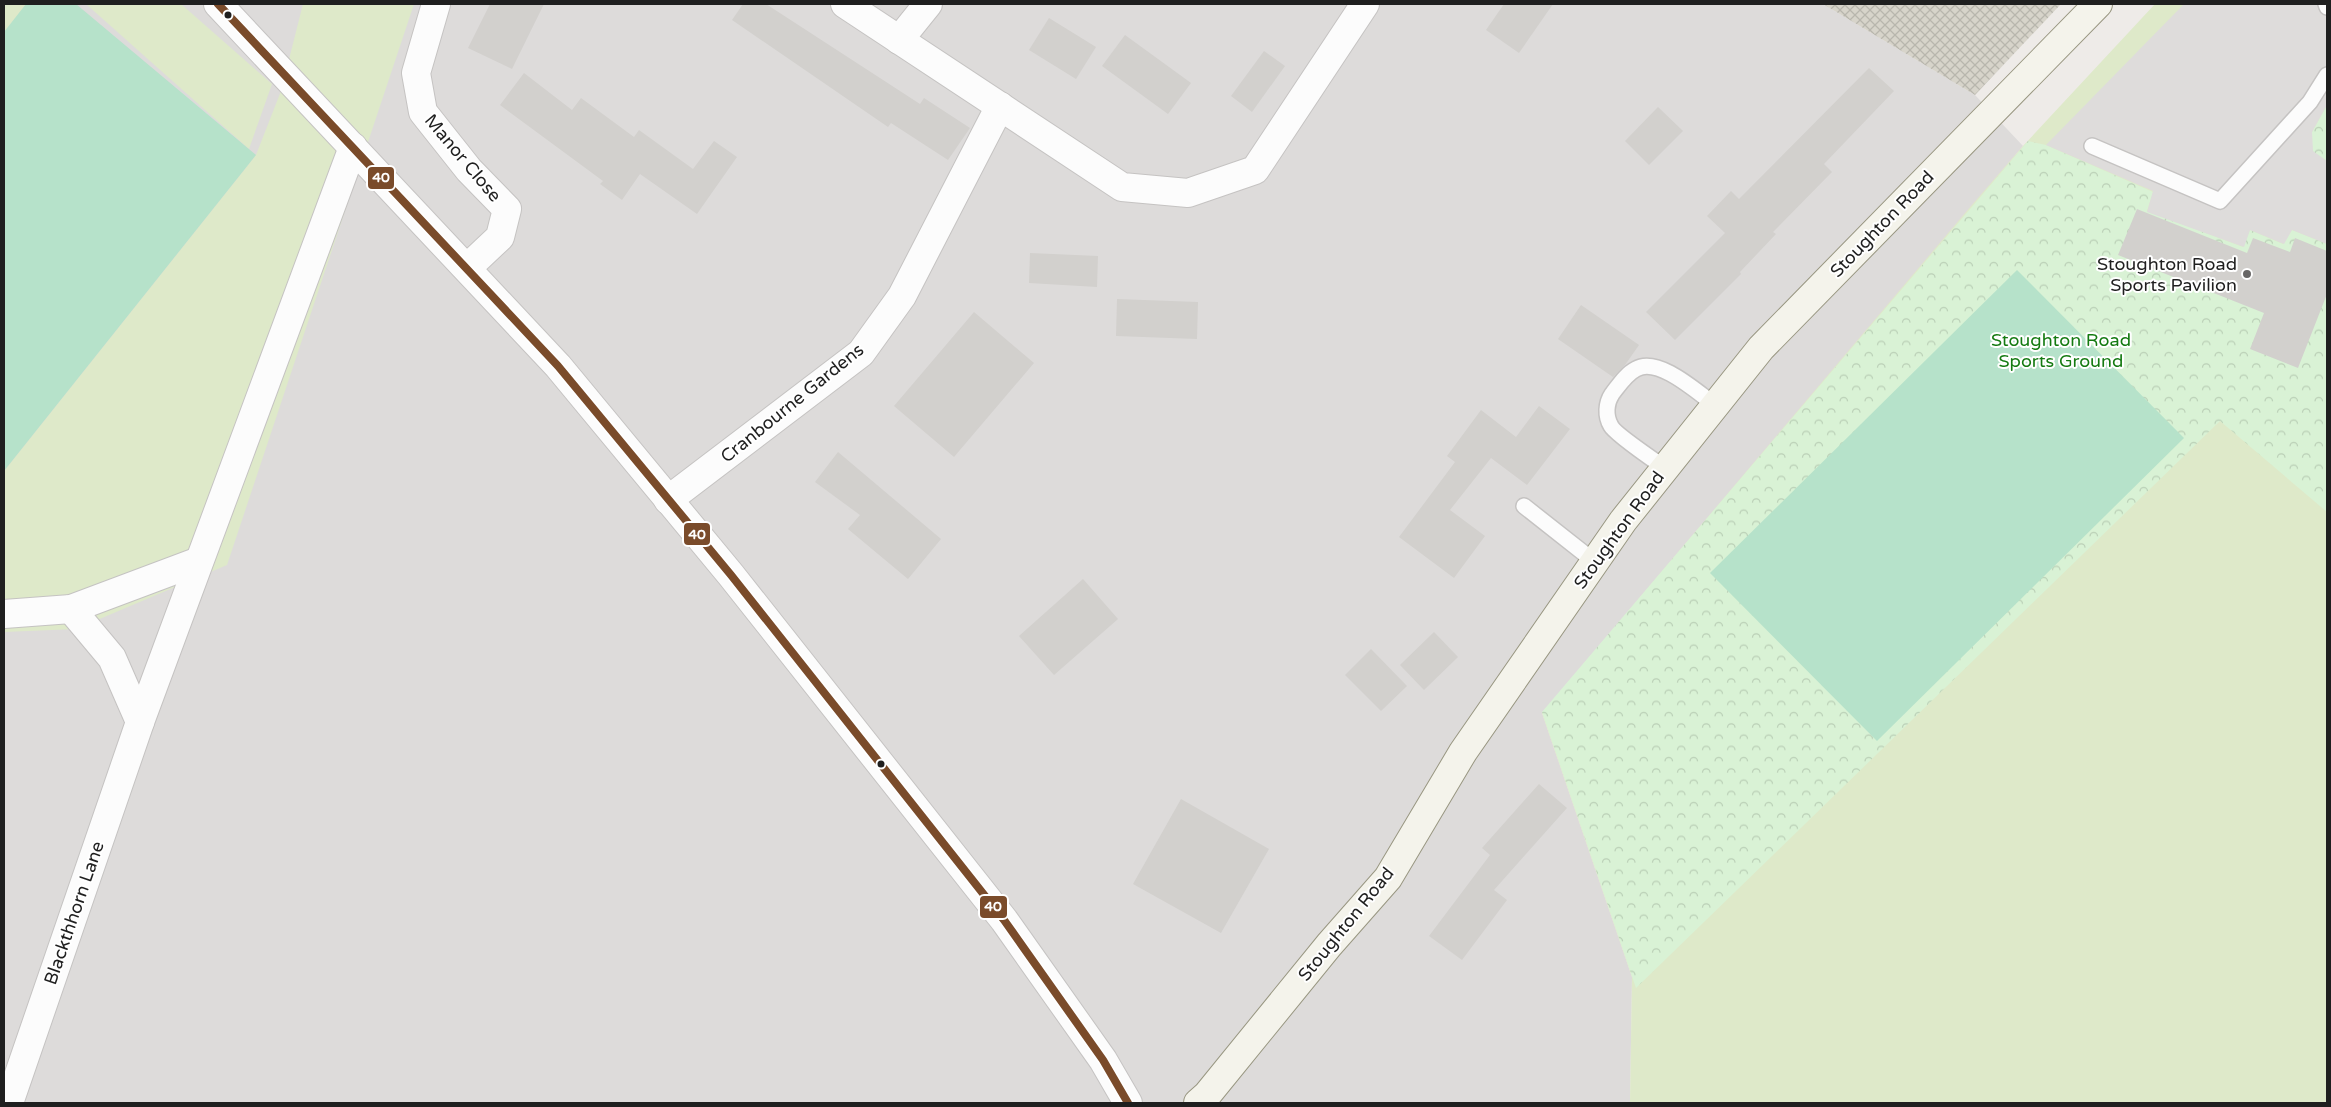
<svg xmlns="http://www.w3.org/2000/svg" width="2331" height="1107" viewBox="0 0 2331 1107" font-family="'Varela Round',sans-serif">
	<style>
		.residential { fill: #dddbda }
		.construction { fill: url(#construction-cross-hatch) }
		.grass { fill: #dee9c9 }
		.park { fill: url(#park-crowns) }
		.pitch { fill: #b6e2ca }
		.parking { fill: #dedcdb }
		.building { fill: #d2d0cd }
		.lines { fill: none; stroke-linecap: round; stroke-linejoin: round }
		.service-casing { stroke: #c5c3c2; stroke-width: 18 }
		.minor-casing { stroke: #c5c3c2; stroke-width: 30 }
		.secondary-casing { stroke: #989681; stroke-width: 30 }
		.service { stroke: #fcfcfc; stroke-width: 15 }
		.minor { stroke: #fcfcfc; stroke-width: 28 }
		.secondary { stroke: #f4f3eb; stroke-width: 28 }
		.bus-1-casing { stroke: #fff; stroke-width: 11 }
		.bus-1 { stroke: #7a4b2a; stroke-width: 8 }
		.bus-dot { fill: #1f1f1f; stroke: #fff; stroke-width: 2 }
		.poi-dot { fill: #676665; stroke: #fff; stroke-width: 2 }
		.labels { text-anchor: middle; stroke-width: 4; stroke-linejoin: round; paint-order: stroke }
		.street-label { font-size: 18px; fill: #1f1f1f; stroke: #fff }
		.poi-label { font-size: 18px; fill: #1f1f1f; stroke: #fff; text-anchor: end }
		.park-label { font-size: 18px; fill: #147a11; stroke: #fff }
		.line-badge { stroke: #fff; stroke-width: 2 }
		.badge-label { font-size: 14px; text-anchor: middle; font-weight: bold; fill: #fff }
	</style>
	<defs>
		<pattern id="construction-cross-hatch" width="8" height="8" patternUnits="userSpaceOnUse" patternTransform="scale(1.25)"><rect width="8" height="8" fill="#d7d4ca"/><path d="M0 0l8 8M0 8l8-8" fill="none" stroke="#b8b6ad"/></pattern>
		<pattern id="park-crowns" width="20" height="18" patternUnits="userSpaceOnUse" patternTransform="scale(1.25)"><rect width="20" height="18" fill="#d9f2d5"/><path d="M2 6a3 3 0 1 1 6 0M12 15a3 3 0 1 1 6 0" fill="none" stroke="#bacfb6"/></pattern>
	</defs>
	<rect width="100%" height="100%" fill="#eeebe8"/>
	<!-- residential -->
	<path class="residential" d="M4 4H1823L1975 95 2023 146 1542 713 1632 977 1630 1103H4Z"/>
	<!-- construction -->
	<path class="construction" d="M1823 4H2061L1975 95Z"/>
	<!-- grass -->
	<g class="grass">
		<path d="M4 4H27L4 33Z"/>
		<path d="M86 4H181L272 84 249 149Z"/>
		<path d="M303 4H414L227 565 76 629 4 632V471L256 155 281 91Z"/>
		<path d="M2155 4H2327V1103H1630L1632 977 1542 713 1971 206 2023 146Z"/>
	</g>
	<!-- park -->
	<g class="park">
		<path d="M2327 105V161L2312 151V132Z"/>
		<path d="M2028 141 2046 145 2153 192 2147 211 2243 247 2250 230 2283 244 2292 230 2327 244V512L2220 421 1636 988 1542 712Z"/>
	</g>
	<!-- pitch -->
	<g class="pitch">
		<path d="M26 4H76L256 155 4 471V32Z"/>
		<path d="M2017 270 2184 438 1877 741 1710 573Z"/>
	</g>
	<!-- parking -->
	<path class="parking" d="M2184 4H2327V105L2312 132 2313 151 2327 161V244L2292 230 2284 244 2250 230 2244 247 2147 212 2153 191 2046 145Z"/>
	<!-- building -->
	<g class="building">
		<path d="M490 4H544L512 69 468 48Z"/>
		<path d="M743 4H766L920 104 924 98 970 128 948 160 891 123 888 127 732 20Z"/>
		<path d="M1504 4H1553L1519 53 1486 30Z"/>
		<path d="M1049 18 1096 47 1076 79 1029 50Z"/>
		<path d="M1125 35 1191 83 1168 114 1102 66Z"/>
		<path d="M1264 51 1285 66 1252 112 1231 96Z"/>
		<path d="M1869 68 1894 91 1824 164 1832 172 1773 232 1776 234 1740 272 1741 274 1675 340 1646 312 1725 233 1707 216 1731 191 1739 199Z"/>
		<path d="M524 73 572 110 581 98 634 137 639 130 693 169 714 141 737 157 697 214 640 174 622 200 600 184 603 181 500 105Z"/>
		<path d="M1658 107 1683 131 1649 165 1625 141Z"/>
		<path d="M2137 209 2247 253 2253 238 2290 252 2295 238 2327 251V294L2298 368 2250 349 2264 313 2118 255Z"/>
		<path d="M1030 253 1098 256 1097 287 1029 283Z"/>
		<path d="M1117 299 1198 302 1197 339 1116 336Z"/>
		<path d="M1581 305 1639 345 1625 365 1613 377 1558 339Z"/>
		<path d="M974 312 1034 363 954 457 894 406Z"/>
		<path d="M1539 406 1570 429 1527 485 1491 458 1450 510 1485 536 1454 578 1399 537 1455 462 1447 456 1481 410 1516 437Z"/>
		<path d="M838 452 941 539 908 579 848 529 860 515 815 482Z"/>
		<path d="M1083 579 1118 619 1054 675 1019 636Z"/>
		<path d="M1434 632 1458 657 1424 690 1400 665Z"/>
		<path d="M1371 649 1407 686 1381 711 1345 675Z"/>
		<path d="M1539 784 1567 808 1494 890 1507 900 1462 960 1429 936 1490 855 1482 848Z"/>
		<path d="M1181 799 1269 849 1221 933 1133 884Z"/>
	</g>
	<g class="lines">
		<!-- service casing -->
		<g class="service-casing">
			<g id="service">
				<path d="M2326 4 2327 7"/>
				<path d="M2092 146 2220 201 2310 102 2327 75"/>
				<path d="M1665 468C1655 461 1615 434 1611 426 1605 416 1606 403 1612 394 1619 385 1626 374 1636 369 1658 356 1697 392 1715 405"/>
				<path d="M1524 506 1595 562"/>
			</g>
		</g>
		<!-- minor casing -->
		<g class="minor-casing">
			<g id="minor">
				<path d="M218 4 558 366 731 575 1004 920 1103 1060 1128 1103"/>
				<path d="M436 4 416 73 423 112 469 170 507 209 500 237 467 268"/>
				<path d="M845 4 1122 187 1188 193 1255 170 1365 4"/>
				<path d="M899 40 928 4"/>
				<path d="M668 500 861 353 902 296 1000 106"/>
				<path d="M71 609 112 658 140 722"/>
				<path d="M4 614 71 609 199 561"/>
				<path d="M9 1103 140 722 353 147"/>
			</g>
		</g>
		<!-- secondary casing -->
		<g class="secondary-casing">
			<path id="secondary" d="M1198 1103 1207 1095 1329 945 1388 878 1463 752 1623 521 1761 348 2098 4"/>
		</g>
		<!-- service -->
		<use href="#service" class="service"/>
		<!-- minor -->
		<use href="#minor" class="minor"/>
		<!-- secondary -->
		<use href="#secondary" class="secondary"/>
		<!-- bus-1 casing -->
		<g class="bus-1-casing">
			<path id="bus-1" d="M218 4 558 366 731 575 1004 920 1103 1060 1128 1103"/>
		</g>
		<!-- bus-1 -->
		<use href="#bus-1" class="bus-1"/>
	</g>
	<!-- markers -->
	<g class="bus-dot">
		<circle cx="228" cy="15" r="4.5"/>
		<circle cx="881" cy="764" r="4.5"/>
	</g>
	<circle class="poi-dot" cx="2247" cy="274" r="5"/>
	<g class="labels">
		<!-- street labels -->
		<g class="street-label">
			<text transform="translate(463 158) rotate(50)" y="6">Manor Close</text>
			<text transform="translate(1882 224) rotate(-46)" y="6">Stoughton Road</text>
			<text transform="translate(792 403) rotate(-39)" y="6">Cranbourne Gardens</text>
			<text transform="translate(1619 530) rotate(-54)" y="6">Stoughton Road</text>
			<text transform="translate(74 913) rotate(-71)" y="6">Blackthhorn Lane</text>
			<text transform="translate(1346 924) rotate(-51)" y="6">Stoughton Road</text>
		</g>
		<!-- poi labels -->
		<g class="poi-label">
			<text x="2237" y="270">Stoughton Road<tspan x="2237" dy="21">Sports Pavilion</tspan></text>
		</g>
		<!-- park labels -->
		<g class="park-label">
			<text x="2061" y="346">Stoughton Road<tspan x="2061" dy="21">Sports Ground</tspan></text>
		</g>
	</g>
	<g class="line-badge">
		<rect x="367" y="166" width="28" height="24" rx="5" fill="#7a4b2a"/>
		<rect x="683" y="522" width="28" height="24" rx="5" fill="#7a4b2a"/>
		<rect x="979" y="895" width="29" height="24" rx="5" fill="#7a4b2a"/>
	</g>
	<g class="badge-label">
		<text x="381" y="182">40</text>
		<text x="697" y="539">40</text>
		<text x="993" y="911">40</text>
	</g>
	<!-- border -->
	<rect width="2331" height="1107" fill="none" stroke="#1f1f1f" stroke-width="10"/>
</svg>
